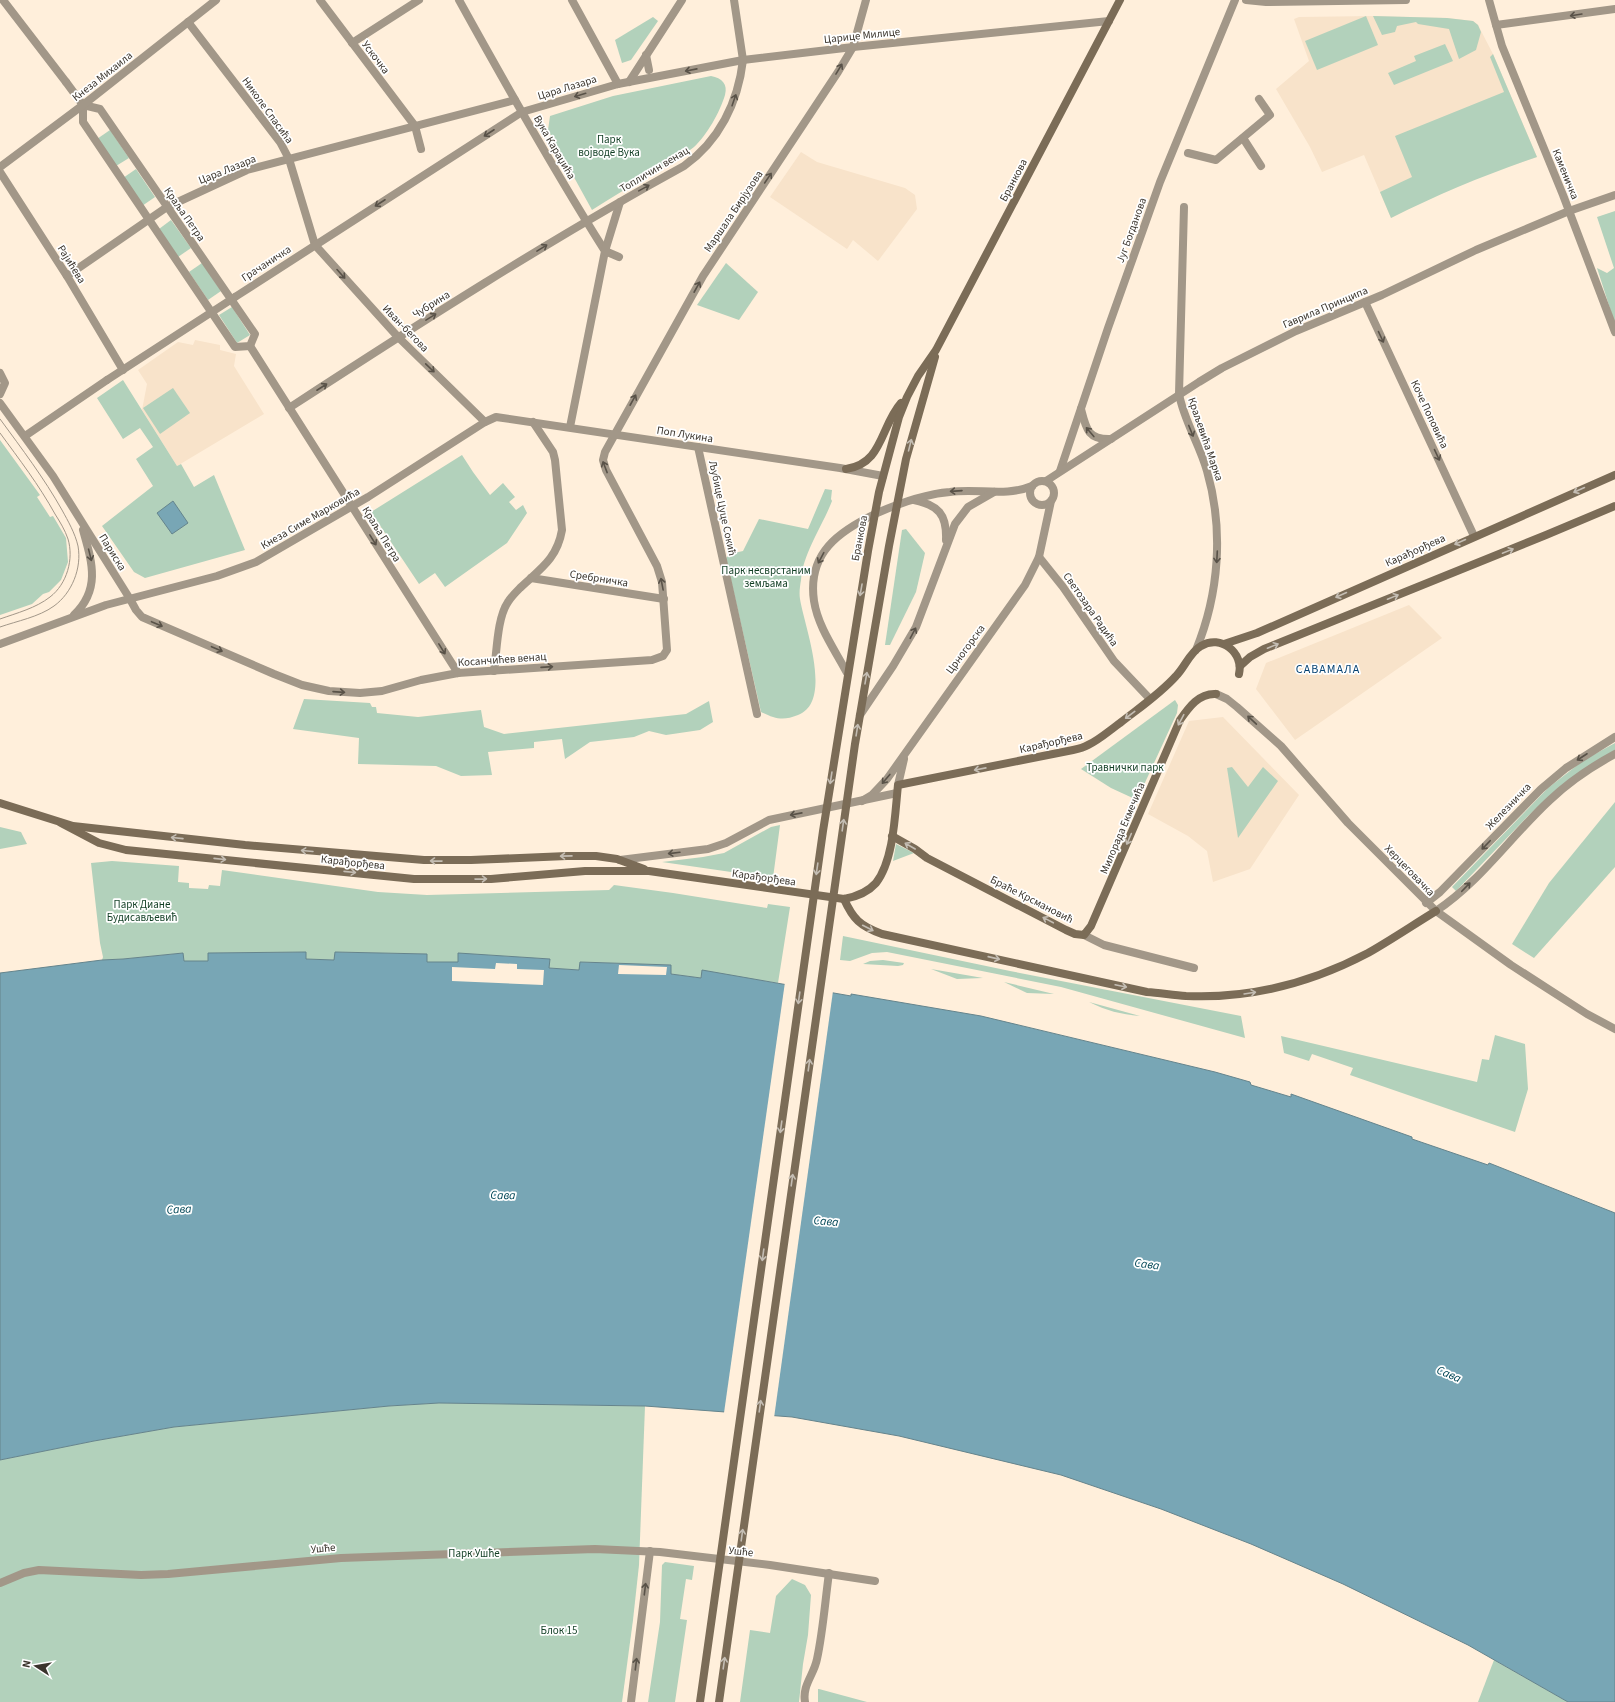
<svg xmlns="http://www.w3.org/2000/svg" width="1615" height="1702" viewBox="0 0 1615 1702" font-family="'Source Sans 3',sans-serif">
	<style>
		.built { fill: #f8e3ca }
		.green { fill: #b2d1bb }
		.water { fill: #78a6b5; stroke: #65848c }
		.pier { fill: #ffefdb }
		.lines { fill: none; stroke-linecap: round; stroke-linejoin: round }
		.pedestrian { stroke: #a29788; stroke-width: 8 }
		.minor { stroke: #a29788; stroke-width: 8 }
		.tertiary { stroke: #a29788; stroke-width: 8 }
		.secondary { stroke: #7b6c57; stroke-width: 8 }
		.tram { stroke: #a29789; stroke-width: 1 }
		.oneway { stroke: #595248 }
		.oneway2 { stroke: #c4bdb3 }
		.labels { text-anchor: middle; stroke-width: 3.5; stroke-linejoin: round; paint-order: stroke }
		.street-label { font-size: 11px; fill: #3a342c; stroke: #fff }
		.park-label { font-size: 11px; fill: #113e24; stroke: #fff }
		.neighbourhood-label { font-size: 12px; letter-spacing: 1px; fill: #064373; stroke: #fff }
		.water-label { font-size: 12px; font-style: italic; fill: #004656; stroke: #fff }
	</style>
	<rect width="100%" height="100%" fill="#ffefdb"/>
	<!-- built -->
	<g class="built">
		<path d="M1373 16 1447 18 1473 21 1478 25 1493 54 1537 157 1498 170 1434 196 1391 218 1364 155 1322 172 1310 147 1276 89 1309 61 1294 19 1299 17Z"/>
		<path d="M801 152 817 162 905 188 915 195 917 209 878 261 853 240 847 249 770 197Z"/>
		<path d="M195 340 220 345V350L236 354 234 366 264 414 177 466 142 410 147 384 138 370 178 342 193 345Z"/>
		<path d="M1409 605 1442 638 1295 740 1256 689 1266 663Z"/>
		<path d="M1223 717 1299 795 1250 869 1213 882 1207 851 1188 836 1148 814 1189 721Z"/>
	</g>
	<!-- green -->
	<g class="green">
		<path d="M1366 16 1378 45 1317 70 1305 41Z"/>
		<path d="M1373 16 1447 18 1473 21 1478 25 1481 32 1476 50 1459 59 1449 29 1418 24 1416 22 1397 26 1395 32 1382 35Z"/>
		<path d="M653 17 658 21 631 60 622 63 615 40Z"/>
		<path d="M1445 44 1453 61 1394 85 1388 73 1416 61 1414 56Z"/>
		<path d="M1493 54 1537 157C1487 174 1439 194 1391 218L1380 192 1412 177 1395 136 1504 92 1490 57Z"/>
		<path d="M711 76C722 78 728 84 725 95 720 112 707 135 694 147 680 158 664 166 649 175 630 186 611 198 592 210L548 130 550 116 613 96Z"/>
		<path d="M110 130 129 158 116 166 97 139Z"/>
		<path d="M136 169 155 197 142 206 123 178Z"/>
		<path d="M1615 211V324L1597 268 1607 273 1614 268 1597 217Z"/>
		<path d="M171 220 191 248 178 257 159 229Z"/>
		<path d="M202 263 221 291 208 300 189 272Z"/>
		<path d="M726 263 758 292 739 320 697 305Z"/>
		<path d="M232 307 250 335 237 343 219 315Z"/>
		<path d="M123 380 177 466 181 464 194 487 214 475 245 550 145 578 134 572 102 526 153 486 136 459 153 447 140 428 123 439 97 398Z"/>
		<path d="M173 388 190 413 160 434 143 408Z"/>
		<path d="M0 440 40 495 37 497 50 517 53 516 66 538 68 562 61 580 49 592 43 594 32 604 0 615Z"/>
		<path d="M462 455 473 472 490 495 503 483 515 497 509 502 516 510 523 505 527 513 507 543 445 587 435 573 419 584 371 512Z"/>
		<path d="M825 489 832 490 831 499 832 501C822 527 803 553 801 580 800 586 799 593 800 599 804 625 834 702 798 715 783 721 776 719 761 712L726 558 730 554 743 551 759 519 808 529Z"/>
		<path d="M906 529 925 553 916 592 890 645H885L902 530Z"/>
		<path d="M304 699 370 703 372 707H376L377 713 418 717 481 710 484 727 504 734 686 714 709 701 713 722 700 730 666 735 649 731 634 737 590 742 565 759 562 739 534 742V748L488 752 492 775 461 776 436 766 358 764 359 738 293 729Z"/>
		<path d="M1175 700 1178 705 1177 713 1137 800 1111 788 1081 769Z"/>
		<path d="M1615 743V750L1554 792 1528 816 1456 891 1452 887 1548 788 1584 760Z"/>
		<path d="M1232 767 1248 787 1263 767 1278 781 1238 838 1227 768Z"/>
		<path d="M1615 802V867L1534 958 1512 944 1549 883Z"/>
		<path d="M780 825 773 878 662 862 703 857 724 853 771 827Z"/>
		<path d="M0 827 21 832 27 844 0 849Z"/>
		<path d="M896 844 914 853 893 861Z"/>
		<path d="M112 861 179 866 178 882 189 883V888L208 889 209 885 220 886 222 870 378 892 427 895 609 890 614 885 673 893 767 908 768 904 790 907 778 983 702 971 701 978 671 974V965L580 962V970L549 968V959L458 954V962H427V954L336 952 335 960 305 959 306 952 208 953V961H184L182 953 123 959 102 960 103 957 100 943 91 863Z"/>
		<path d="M843 936 1010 971 1241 1016 1245 1038 1061 987 887 952 872 953 850 961 840 960Z"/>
		<path d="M883 960 904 963 903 965 898 966 863 964 870 961Z"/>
		<path d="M931 969 983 978 957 979Z"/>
		<path d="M1004 982 1054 994 1027 993Z"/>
		<path d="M1089 1002 1140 1016C1120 1014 1107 1011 1089 1002Z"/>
		<path d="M1495 1035 1525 1044 1528 1089 1515 1132 1350 1075 1353 1068 1312 1054 1309 1061 1284 1053 1281 1036 1477 1082 1482 1059 1489 1060Z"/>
		<path d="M439 1403 645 1406 639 1565 633 1620 622 1702H0V1460L94 1441 174 1427 389 1406Z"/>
		<path d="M665 1562 694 1566 692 1580 686 1579 680 1619 687 1620 675 1702H648L660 1622 662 1565Z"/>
		<path d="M792 1579 805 1585 811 1595 808 1635 803 1664 799 1702H740L750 1630 770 1633 776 1596Z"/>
		<path d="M1494 1660 1568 1702H1478Z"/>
		<path d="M818 1689H819L867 1702H818Z"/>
	</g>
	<!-- water -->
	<g class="water">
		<path d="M173 501 188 523 172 534 157 513Z"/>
		<path d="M306 952V959L334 960 335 952 427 954V962H458V953L550 959 549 968 579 970 580 962 671 965V974L701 978 702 970 851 996V994L981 1016 1215 1072 1250 1082 1251 1085 1291 1097V1094L1412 1137V1139L1488 1165 1489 1163 1615 1213V1702H1568L1468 1645 1343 1584 1251 1544 1161 1509 1061 1475 899 1436 792 1417 645 1406 439 1403 389 1406 174 1427 94 1441 0 1460V973L102 960 123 959 183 953 184 961H208V953Z"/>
	</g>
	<!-- pier -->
	<g class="pier">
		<path d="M496 963 517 964V969L544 970 543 985 452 981V967L495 969Z"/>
		<path d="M619 965 667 967 666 975 618 974Z"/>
		<path d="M785 982 833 991 774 1418 724 1413Z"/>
	</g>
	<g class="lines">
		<!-- pedestrian -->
		<g class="pedestrian">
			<path d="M320 0 415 126 421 149"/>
			<path d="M459 0C506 85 553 169 605 251L570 427"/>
			<path d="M572 0 618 84"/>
			<path d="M734 0 743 60"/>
			<path d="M188 22 280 142 289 159 315 245"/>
			<path d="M1496 25 1502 46 1563 195 1615 332"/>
			<path d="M352 43 419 0"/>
			<path d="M646 55 649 70"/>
			<path d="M66 82 83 105V122L235 347 250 346 255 334 100 109 83 105"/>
			<path d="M629 82 682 0"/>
			<path d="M0 167 83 105 216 0"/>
			<path d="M0 172 67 276 123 370"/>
			<path d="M619 257 605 251 620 202"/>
			<path d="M67 276 167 207 247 170 515 100"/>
			<path d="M107 380 235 297"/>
			<path d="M531 578 664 599"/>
			<path d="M494 671C497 651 497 618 508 602 511 597 516 592 520 588 540 569 557 559 562 530L555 460 553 452 533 422"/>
		</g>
		<!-- minor -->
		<g class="minor">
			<path d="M3 0 66 82"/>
			<path d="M1246 0 1266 2 1406 0"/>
			<path d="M1489 0 1496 25 1615 9"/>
			<path d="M1243 138 1261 166"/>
			<path d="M1188 153 1216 160 1270 115 1259 99"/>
			<path d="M1184 207 1179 394C1184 421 1200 445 1207 471 1224 530 1219 594 1196 650"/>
			<path d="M315 245 398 337 485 422"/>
			<path d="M235 297 522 112 618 84 743 60 853 47 1109 21"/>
			<path d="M1365 302 1474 536"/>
			<path d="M250 346 458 673"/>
			<path d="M0 373 5 383 0 394"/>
			<path d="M289 408C418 324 549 240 684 166 719 141 738 103 743 60"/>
			<path d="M25 436 107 380"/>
			<path d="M698 447 757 714"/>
			<path d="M1060 471 1108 328 1160 182 1235 0"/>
			<path d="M1039 557 1063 587 1114 661 1150 699"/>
			<path d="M130 599 136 610 142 617 274 674 302 685 329 691 360 693 382 691 421 680 458 673 652 660 663 656 667 650 662 582 657 566 606 470 603 460 605 452 703 276 838 72 853 47 866 0"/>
			<path d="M1216 694 1227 699 1237 707 1281 746 1348 823 1436 911 1511 965 1587 1014 1615 1029"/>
			<path d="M1426 903 1440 892 1541 789 1566 768 1615 737"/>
			<path d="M1436 911C1480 882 1511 836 1550 800 1569 782 1591 767 1615 754"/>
			<path d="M1084 935 1104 945 1194 968"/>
			<path d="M0 1583 24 1573 39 1570 141 1575 168 1574 341 1558 595 1549 660 1552 770 1565 875 1581"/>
			<path d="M631 1702 650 1551"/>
			<path d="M805 1702C802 1685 814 1675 817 1659 823 1631 825 1602 829 1573"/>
		</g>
		<!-- tertiary -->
		<g class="tertiary">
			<path d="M0 403 53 476 130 599"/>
			<path d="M1081 409C1086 429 1088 440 1111 439"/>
			<circle cx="1042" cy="493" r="12"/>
			<path d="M1046 481 1199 382 1222 368 1296 331 1382 295 1476 250 1569 211 1615 195"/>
			<path d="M914 500C938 505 947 514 946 540"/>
			<path d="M74 615C101 589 92 562 83 530"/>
			<path d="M0 644 106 605 217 576 256 562 368 497 485 422 496 417 840 468 883 476"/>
			<path d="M847 673C835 650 818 627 814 601 807 553 839 531 877 513 900 503 925 494 950 492 977 488 1006 497 1032 486"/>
			<path d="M860 715 893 666 916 627 955 524 968 507 994 492"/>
			<path d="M898 785 904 759"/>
			<path d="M862 801 872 795 887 779 1025 585 1039 557 1051 501"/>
			<path d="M620 860 708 849 726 843 769 820 897 793"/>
		</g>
		<!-- secondary -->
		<g class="secondary">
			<path d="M846 469C883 464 880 427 901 403"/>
			<path d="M1224 644 1257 633 1615 475"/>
			<path d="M1240 666 1250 657 1264 649 1546 535 1615 506"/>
			<path d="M0 803 73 826 245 845 424 860H471L567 856H596L617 859 644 869"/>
			<path d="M61 823 99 843 126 850 414 879H491L585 871H649L844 899C855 897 868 892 876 883 894 860 895 813 898 785L1073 750C1078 749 1083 748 1088 745 1099 740 1110 730 1120 723 1139 708 1160 694 1176 676 1185 667 1190 652 1201 646 1221 634 1244 653 1239 674"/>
			<path d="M892 836 915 849 927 858 1066 930 1075 934 1084 935 1091 926 1180 720C1189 707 1199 693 1216 694"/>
			<path d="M844 899C853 919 860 926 882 934L1147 992C1160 993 1173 995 1186 996 1251 999 1311 983 1368 953 1391 940 1413 925 1436 911"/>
			<path d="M700 1702 823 831 868 551 879 492 899 417 907 397 918 376 936 350 1120 0"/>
			<path d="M719 1702 855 744 889 546 906 459 935 357"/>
		</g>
		<!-- tram -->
		<g class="tram">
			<path d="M0 419C22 449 44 478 62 510 68 521 75 533 78 546 82 568 72 593 54 606 39 617 17 621 0 627"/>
			<path d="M0 433C19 459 39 485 55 514 60 522 65 530 68 539 74 559 67 584 50 597 36 608 17 613 0 619"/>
		</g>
	</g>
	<!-- one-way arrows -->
	<defs><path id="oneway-shaft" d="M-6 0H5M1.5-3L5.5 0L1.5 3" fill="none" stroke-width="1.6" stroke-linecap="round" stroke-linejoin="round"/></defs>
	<g class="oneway">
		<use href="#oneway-shaft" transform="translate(1576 15) rotate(171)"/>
		<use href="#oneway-shaft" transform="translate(839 69) rotate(-59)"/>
		<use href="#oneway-shaft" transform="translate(691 70) rotate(169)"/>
		<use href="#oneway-shaft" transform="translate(580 95) rotate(163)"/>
		<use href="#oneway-shaft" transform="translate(734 100) rotate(-71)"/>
		<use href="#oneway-shaft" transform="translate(489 133) rotate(147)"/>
		<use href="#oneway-shaft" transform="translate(768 178) rotate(-56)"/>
		<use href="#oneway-shaft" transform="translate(644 188) rotate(-29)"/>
		<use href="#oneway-shaft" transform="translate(380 203) rotate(147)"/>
		<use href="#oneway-shaft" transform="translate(542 248) rotate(-32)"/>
		<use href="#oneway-shaft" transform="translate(341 274) rotate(48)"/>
		<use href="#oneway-shaft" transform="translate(697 287) rotate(-61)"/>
		<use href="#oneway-shaft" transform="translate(431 317) rotate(-32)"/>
		<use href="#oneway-shaft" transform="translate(1381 337) rotate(65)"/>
		<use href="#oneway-shaft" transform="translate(430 368) rotate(44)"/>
		<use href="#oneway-shaft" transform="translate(322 387) rotate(-33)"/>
		<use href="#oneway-shaft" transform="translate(633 400) rotate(-61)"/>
		<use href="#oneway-shaft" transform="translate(1191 431) rotate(68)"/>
		<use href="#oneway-shaft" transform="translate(1090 432) rotate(-130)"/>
		<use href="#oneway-shaft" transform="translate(1437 455) rotate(65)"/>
		<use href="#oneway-shaft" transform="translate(605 467) rotate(-111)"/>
		<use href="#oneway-shaft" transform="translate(956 491) rotate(176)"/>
		<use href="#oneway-shaft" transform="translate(373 540) rotate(58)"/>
		<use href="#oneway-shaft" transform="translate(90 555) rotate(76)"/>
		<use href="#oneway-shaft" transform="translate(1217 557) rotate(93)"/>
		<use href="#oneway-shaft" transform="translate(821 558) rotate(118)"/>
		<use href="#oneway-shaft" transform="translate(662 584) rotate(-101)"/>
		<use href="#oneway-shaft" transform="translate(157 624) rotate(23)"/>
		<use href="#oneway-shaft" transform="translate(913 633) rotate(-62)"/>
		<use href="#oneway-shaft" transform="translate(217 649) rotate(23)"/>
		<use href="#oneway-shaft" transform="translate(442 649) rotate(58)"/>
		<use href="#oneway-shaft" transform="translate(547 667) rotate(-4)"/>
		<use href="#oneway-shaft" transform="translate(339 692) rotate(4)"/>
		<use href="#oneway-shaft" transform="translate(1252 720) rotate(-137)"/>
		<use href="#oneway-shaft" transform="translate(1582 757) rotate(147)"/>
		<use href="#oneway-shaft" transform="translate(886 779) rotate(130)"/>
		<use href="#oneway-shaft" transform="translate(796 814) rotate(169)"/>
		<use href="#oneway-shaft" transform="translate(1486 845) rotate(134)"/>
		<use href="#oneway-shaft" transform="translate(674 853) rotate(173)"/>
		<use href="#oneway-shaft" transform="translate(1466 887) rotate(-46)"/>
		<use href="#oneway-shaft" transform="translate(645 1589) rotate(-83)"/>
		<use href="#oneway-shaft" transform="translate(636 1664) rotate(-83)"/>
	</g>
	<g class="oneway2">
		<use href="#oneway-shaft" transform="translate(910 445) rotate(-76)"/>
		<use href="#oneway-shaft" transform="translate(1579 490) rotate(156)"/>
		<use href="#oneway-shaft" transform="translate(1460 542) rotate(156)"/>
		<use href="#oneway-shaft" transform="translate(1508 551) rotate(-22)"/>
		<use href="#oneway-shaft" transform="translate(861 590) rotate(100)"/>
		<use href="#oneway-shaft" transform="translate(1341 595) rotate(156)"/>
		<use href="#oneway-shaft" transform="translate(1393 597) rotate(-22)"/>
		<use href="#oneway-shaft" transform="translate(1273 646) rotate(-22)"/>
		<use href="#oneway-shaft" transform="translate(866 678) rotate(-80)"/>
		<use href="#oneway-shaft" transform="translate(1130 715) rotate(143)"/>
		<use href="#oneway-shaft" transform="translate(1181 720) rotate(118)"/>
		<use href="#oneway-shaft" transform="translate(857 730) rotate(-81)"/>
		<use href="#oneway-shaft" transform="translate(980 769) rotate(169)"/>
		<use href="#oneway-shaft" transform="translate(831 778) rotate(99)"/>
		<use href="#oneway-shaft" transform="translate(843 825) rotate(-82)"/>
		<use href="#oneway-shaft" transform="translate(177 838) rotate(-174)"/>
		<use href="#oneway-shaft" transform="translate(1129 839) rotate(113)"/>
		<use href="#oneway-shaft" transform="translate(910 846) rotate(-150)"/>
		<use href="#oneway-shaft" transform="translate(307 851) rotate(-175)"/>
		<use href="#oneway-shaft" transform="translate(566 856) rotate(179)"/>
		<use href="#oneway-shaft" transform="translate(220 859) rotate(6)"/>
		<use href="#oneway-shaft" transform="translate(436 861) rotate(-179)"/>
		<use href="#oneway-shaft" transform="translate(817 869) rotate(98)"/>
		<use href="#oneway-shaft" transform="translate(350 872) rotate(6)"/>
		<use href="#oneway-shaft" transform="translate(481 879) rotate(-1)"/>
		<use href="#oneway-shaft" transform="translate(1048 920) rotate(-152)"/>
		<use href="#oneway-shaft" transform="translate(868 928) rotate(27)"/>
		<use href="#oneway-shaft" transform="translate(994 958) rotate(13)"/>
		<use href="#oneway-shaft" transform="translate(1121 986) rotate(12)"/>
		<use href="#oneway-shaft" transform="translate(1250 993) rotate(-9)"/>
		<use href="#oneway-shaft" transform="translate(799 998) rotate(98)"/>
		<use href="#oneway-shaft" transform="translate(809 1065) rotate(-82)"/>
		<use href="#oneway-shaft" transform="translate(781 1127) rotate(98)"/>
		<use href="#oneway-shaft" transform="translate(792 1180) rotate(-82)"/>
		<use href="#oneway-shaft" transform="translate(763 1255) rotate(98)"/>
		<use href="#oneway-shaft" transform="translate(760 1406) rotate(-82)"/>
		<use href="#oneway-shaft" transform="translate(742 1535) rotate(-82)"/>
		<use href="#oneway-shaft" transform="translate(724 1663) rotate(-82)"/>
	</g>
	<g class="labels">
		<!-- street labels -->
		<g class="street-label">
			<text transform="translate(862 35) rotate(-6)" y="4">Царице Милице</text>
			<text transform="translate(376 57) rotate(53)" y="4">Ускочка</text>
			<text transform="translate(102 76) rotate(-38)" y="4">Кнеза Михаила</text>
			<text transform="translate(567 87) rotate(-17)" y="4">Цара Лазара</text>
			<text transform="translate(268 110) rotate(54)" y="4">Николе Спасића</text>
			<text transform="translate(555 147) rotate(60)" y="4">Вука Караџића</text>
			<text transform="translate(227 169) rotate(-22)" y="4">Цара Лазара</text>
			<text transform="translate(654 169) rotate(-31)" y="4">Топличин венац</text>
			<text transform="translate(1566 174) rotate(68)" y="4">Каменичка</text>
			<text transform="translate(1013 180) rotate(-62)" y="4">Бранкова</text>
			<text transform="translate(733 211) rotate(-56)" y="4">Маршала Бирјузова</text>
			<text transform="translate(185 214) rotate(55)" y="4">Краља Петра</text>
			<text transform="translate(1131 230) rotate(-70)" y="4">Југ Богданова</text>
			<text transform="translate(266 263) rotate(-33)" y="4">Грачаничка</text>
			<text transform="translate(72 264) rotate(58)" y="4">Рајићева</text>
			<text transform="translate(431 304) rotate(-32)" y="4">Чубрина</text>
			<text transform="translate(1325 307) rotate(-23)" y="4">Гаврила Принципа</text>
			<text transform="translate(406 328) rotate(46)" y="4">Иван-бегова</text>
			<text transform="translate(1430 414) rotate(65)" y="4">Коче Поповића</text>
			<text transform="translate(685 434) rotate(9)" y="4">Поп Лукина</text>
			<text transform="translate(1206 439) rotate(71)" y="4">Краљевића Марка</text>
			<text transform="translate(723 508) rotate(78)" y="4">Љубице Цуце Сокић</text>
			<text transform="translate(310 518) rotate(-30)" y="4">Кнеза Симе Марковића</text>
			<text transform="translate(382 534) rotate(58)" y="4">Краља Петра</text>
			<text transform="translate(859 538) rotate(-79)" y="4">Бранкова</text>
			<text transform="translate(1415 550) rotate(-24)" y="4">Карађорђева</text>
			<text transform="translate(113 552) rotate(58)" y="4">Париска</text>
			<text transform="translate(599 578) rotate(9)" y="4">Сребрничка</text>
			<text transform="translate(1091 609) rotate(55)" y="4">Светозара Радића</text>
			<text transform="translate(965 649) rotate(-54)" y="4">Црногорска</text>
			<text transform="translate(502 659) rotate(-4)" y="4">Косанчићев венац</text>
			<text transform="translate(1051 742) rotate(-13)" y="4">Карађорђева</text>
			<text transform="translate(1508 806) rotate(-46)" y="4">Железничка</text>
			<text transform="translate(1122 828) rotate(-67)" y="4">Милорада Екмечића</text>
			<text transform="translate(353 862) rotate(6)" y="4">Карађорђева</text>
			<text transform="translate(1410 870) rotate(46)" y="4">Херцеговачка</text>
			<text transform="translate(764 877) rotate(8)" y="4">Карађорђева</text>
			<text transform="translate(1032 899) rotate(27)" y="4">Браће Крсмановић</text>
			<text transform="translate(323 1548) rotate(-5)" y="4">Ушће</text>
			<text transform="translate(741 1551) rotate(6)" y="4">Ушће</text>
		</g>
		<!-- park labels -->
		<g class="park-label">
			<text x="609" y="143">Парк<tspan x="609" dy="13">војводе Вука</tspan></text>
			<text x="766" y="574">Парк несврстаним<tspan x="766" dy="13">земљама</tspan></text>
			<text x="1125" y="771">Травнички парк</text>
			<text x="142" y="908">Парк Диане<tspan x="142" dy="13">Будисављевић</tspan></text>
			<text x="474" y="1557">Парк Ушће</text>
			<text x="559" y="1634">Блок 15</text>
		</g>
		<!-- neighbourhood labels -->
		<g class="neighbourhood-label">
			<text x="1328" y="673">САВАМАЛА</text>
		</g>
		<!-- water labels -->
		<g class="water-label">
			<text transform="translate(503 1195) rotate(1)" y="4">Сава</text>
			<text transform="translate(179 1209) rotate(-3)" y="4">Сава</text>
			<text transform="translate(826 1221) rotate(5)" y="4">Сава</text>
			<text transform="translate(1147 1264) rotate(8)" y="4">Сава</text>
			<text transform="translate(1449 1374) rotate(23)" y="4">Сава</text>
		</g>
	</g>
	<!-- north arrow -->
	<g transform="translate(36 1666) rotate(282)" stroke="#ffffff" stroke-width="3" paint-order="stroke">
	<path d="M0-3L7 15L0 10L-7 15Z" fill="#3a342c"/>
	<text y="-6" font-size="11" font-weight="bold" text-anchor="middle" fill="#3a342c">N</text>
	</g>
</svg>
